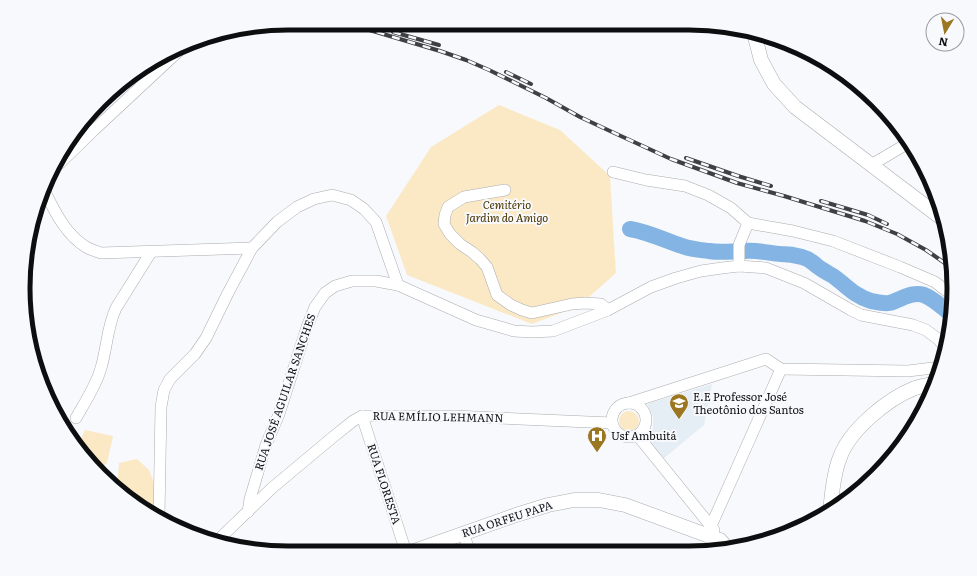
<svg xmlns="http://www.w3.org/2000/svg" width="977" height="576" viewBox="0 0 977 576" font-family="Literata,serif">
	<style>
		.built { fill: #e5edf5 }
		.green { fill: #fbe9c6 }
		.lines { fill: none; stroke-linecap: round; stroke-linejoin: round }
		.river { stroke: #84b4e4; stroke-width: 16 }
		.minor-casing { stroke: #aaacaf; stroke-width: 12 }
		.major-casing { stroke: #aaacaf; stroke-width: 15 }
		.minor { stroke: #fff; stroke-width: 11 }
		.major { stroke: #fff; stroke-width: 14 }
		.rail-casing { stroke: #3f4042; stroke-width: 4 }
		.rail { stroke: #f7f9fc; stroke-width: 2.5; stroke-dasharray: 8; stroke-linecap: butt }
		.labels { text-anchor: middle; stroke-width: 4; stroke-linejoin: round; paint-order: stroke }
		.park-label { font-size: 11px; font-style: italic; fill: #493400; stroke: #f7f9fc }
		.street-label { font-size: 11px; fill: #0d0e0f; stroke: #f7f9fc }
		.poi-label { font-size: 11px; fill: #0d0e0f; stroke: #f7f9fc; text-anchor: start }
		.rim { fill: none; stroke: #0d0e0f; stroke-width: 5 }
	</style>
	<rect width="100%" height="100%" fill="#f7f9fc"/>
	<!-- built -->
	<path class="built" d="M712 384 704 425 663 459 648 439 653 428V416L647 404Z"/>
	<!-- green -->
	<g class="green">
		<path d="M499 105 560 130 610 176 616 273 579 306 532 324 407 275 386 216 431 147Z"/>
		<circle cx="629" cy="421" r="10"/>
		<path d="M85 430 113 436 107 463 99 469 77 448Z"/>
		<path d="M137 459 149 470 156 488 152 513H151L141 508 117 486 119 463Z"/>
	</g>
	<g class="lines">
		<!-- river -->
		<path class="river" d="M630 229C648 232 664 240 682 246 690 249 700 250 709 251 721 253 733 251 745 251 757 250 769 253 781 254 789 254 795 255 802 257 810 259 812 262 817 266 822 270 828 273 833 276 846 285 854 296 871 301 876 302 884 304 889 303 901 300 911 291 924 295 934 299 943 308 951 314"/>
		<!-- minor casing -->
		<g class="minor-casing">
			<g id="minor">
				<path d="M871 165 910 142"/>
				<path d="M55 168 94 130 182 48"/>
				<path d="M613 172 646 180 685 186 708 195 731 208 748 223 793 231 833 241 900 267 935 282 953 296"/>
				<path d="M505 190 464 197 448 207 445 215 444 224 450 234 460 244 472 252 480 259 487 267 497 295 511 305 522 310 532 313 572 304 586 303 601 304 608 310"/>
				<path d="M45 192C55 212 66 235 86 247 91 250 96 251 101 253L252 248"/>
				<path d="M739 266V245L748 223"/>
				<circle cx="629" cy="420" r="17"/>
				<path d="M629 403 766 359 781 369 908 371 941 367"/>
				<path d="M362 416 406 552"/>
				<path d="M76 418C85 402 96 386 101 368 107 348 107 327 116 308L151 252"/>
				<path d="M638 436 714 530"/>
				<path d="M248 512 250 499 266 445 279 414 307 327 315 307 325 293 335 286 352 281H376L398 285 476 320 514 331 532 332 553 331 608 310 651 287 676 278 701 271 722 268 739 266 766 268 804 283 851 310 861 315 913 325 926 330 938 339 946 348"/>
				<path d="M159 517 161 407 164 390 170 379 195 354 206 338 228 293 252 248 277 222 297 207 314 199 332 195 351 200 364 209 376 222 398 285"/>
				<path d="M711 526 781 369"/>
				<path d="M463 533 470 552"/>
				<path d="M216 542 272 488 333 437 353 421 362 416H454L612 423"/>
			</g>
		</g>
		<!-- major casing -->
		<g class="major-casing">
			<g id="major">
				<path d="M754 33 761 60 774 84 795 107 944 220"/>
				<path d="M830 511C832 495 833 476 839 460 848 431 887 399 915 388 921 386 929 385 936 383"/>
				<path d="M411 552 516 515 548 505 574 500H599L625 505 720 540 727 548"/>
			</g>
		</g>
		<!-- minor -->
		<use href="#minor" class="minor"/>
		<!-- major -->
		<use href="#major" class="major"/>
		<!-- rail casing -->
		<g class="rail-casing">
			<g id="rail">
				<path d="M346 23 440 51 466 60 489 70 546 98 580 117 610 131 671 159 737 183 784 196 865 221 897 234 926 250 952 268"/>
				<path d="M393 32 439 45"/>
				<path d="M506 72 531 84"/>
				<path d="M686 158 738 176 771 186"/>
				<path d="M821 201 868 215 887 224"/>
			</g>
		</g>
		<!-- rail -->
		<use href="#rail" class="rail"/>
	</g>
	<!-- icons -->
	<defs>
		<g id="school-pin" transform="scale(1)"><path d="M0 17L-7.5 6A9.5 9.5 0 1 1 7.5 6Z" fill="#9c7722" stroke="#f7f9fc"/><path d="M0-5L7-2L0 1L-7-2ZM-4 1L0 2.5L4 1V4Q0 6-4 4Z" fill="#fff"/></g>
		<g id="hospital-pin" transform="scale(1)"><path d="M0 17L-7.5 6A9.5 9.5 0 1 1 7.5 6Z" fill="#9c7722" stroke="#f7f9fc"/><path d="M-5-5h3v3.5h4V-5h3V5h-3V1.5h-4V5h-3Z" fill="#fff"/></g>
	</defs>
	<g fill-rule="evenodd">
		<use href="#school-pin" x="679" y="403"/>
		<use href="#hospital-pin" x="597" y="436"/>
	</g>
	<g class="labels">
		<!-- park labels -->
		<g class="park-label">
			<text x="507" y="209">Cemitério<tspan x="507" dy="13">Jardim do Amigo</tspan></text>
		</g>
		<!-- street labels -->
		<g class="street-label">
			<text transform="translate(285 392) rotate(-71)" y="4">RUA JOSÉ AGUILAR SANCHES</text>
			<text transform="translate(438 417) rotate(1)" y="4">RUA EMÍLIO LEHMANN</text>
			<text transform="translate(384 484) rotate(72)" y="4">RUA FLORESTA</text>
			<text transform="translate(507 519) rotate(-18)" y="4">RUA ORFEU PAPA</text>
		</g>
		<!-- poi labels -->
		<g class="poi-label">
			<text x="693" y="401">E.E Professor José<tspan x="693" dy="13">Theotônio dos Santos</tspan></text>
			<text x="611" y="440">Usf Ambuitá</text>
		</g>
	</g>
	<!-- crop -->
	<path d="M0 0H977V576H0ZM288 30H689A258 258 0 0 1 947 288V288A258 258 0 0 1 689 546H288A258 258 0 0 1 30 288V288A258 258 0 0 1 288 30Z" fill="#f7f9fc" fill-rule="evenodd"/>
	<path class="rim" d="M288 30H689A258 258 0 0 1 947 288V288A258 258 0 0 1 689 546H288A258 258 0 0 1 30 288V288A258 258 0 0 1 288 30Z"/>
	<!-- north arrow -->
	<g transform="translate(945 32) rotate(190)"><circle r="19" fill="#f7f9fc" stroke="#999b9d"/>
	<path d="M0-3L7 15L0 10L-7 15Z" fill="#9c7722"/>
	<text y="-6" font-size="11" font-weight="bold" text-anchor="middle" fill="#0d0e0f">N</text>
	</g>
</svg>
